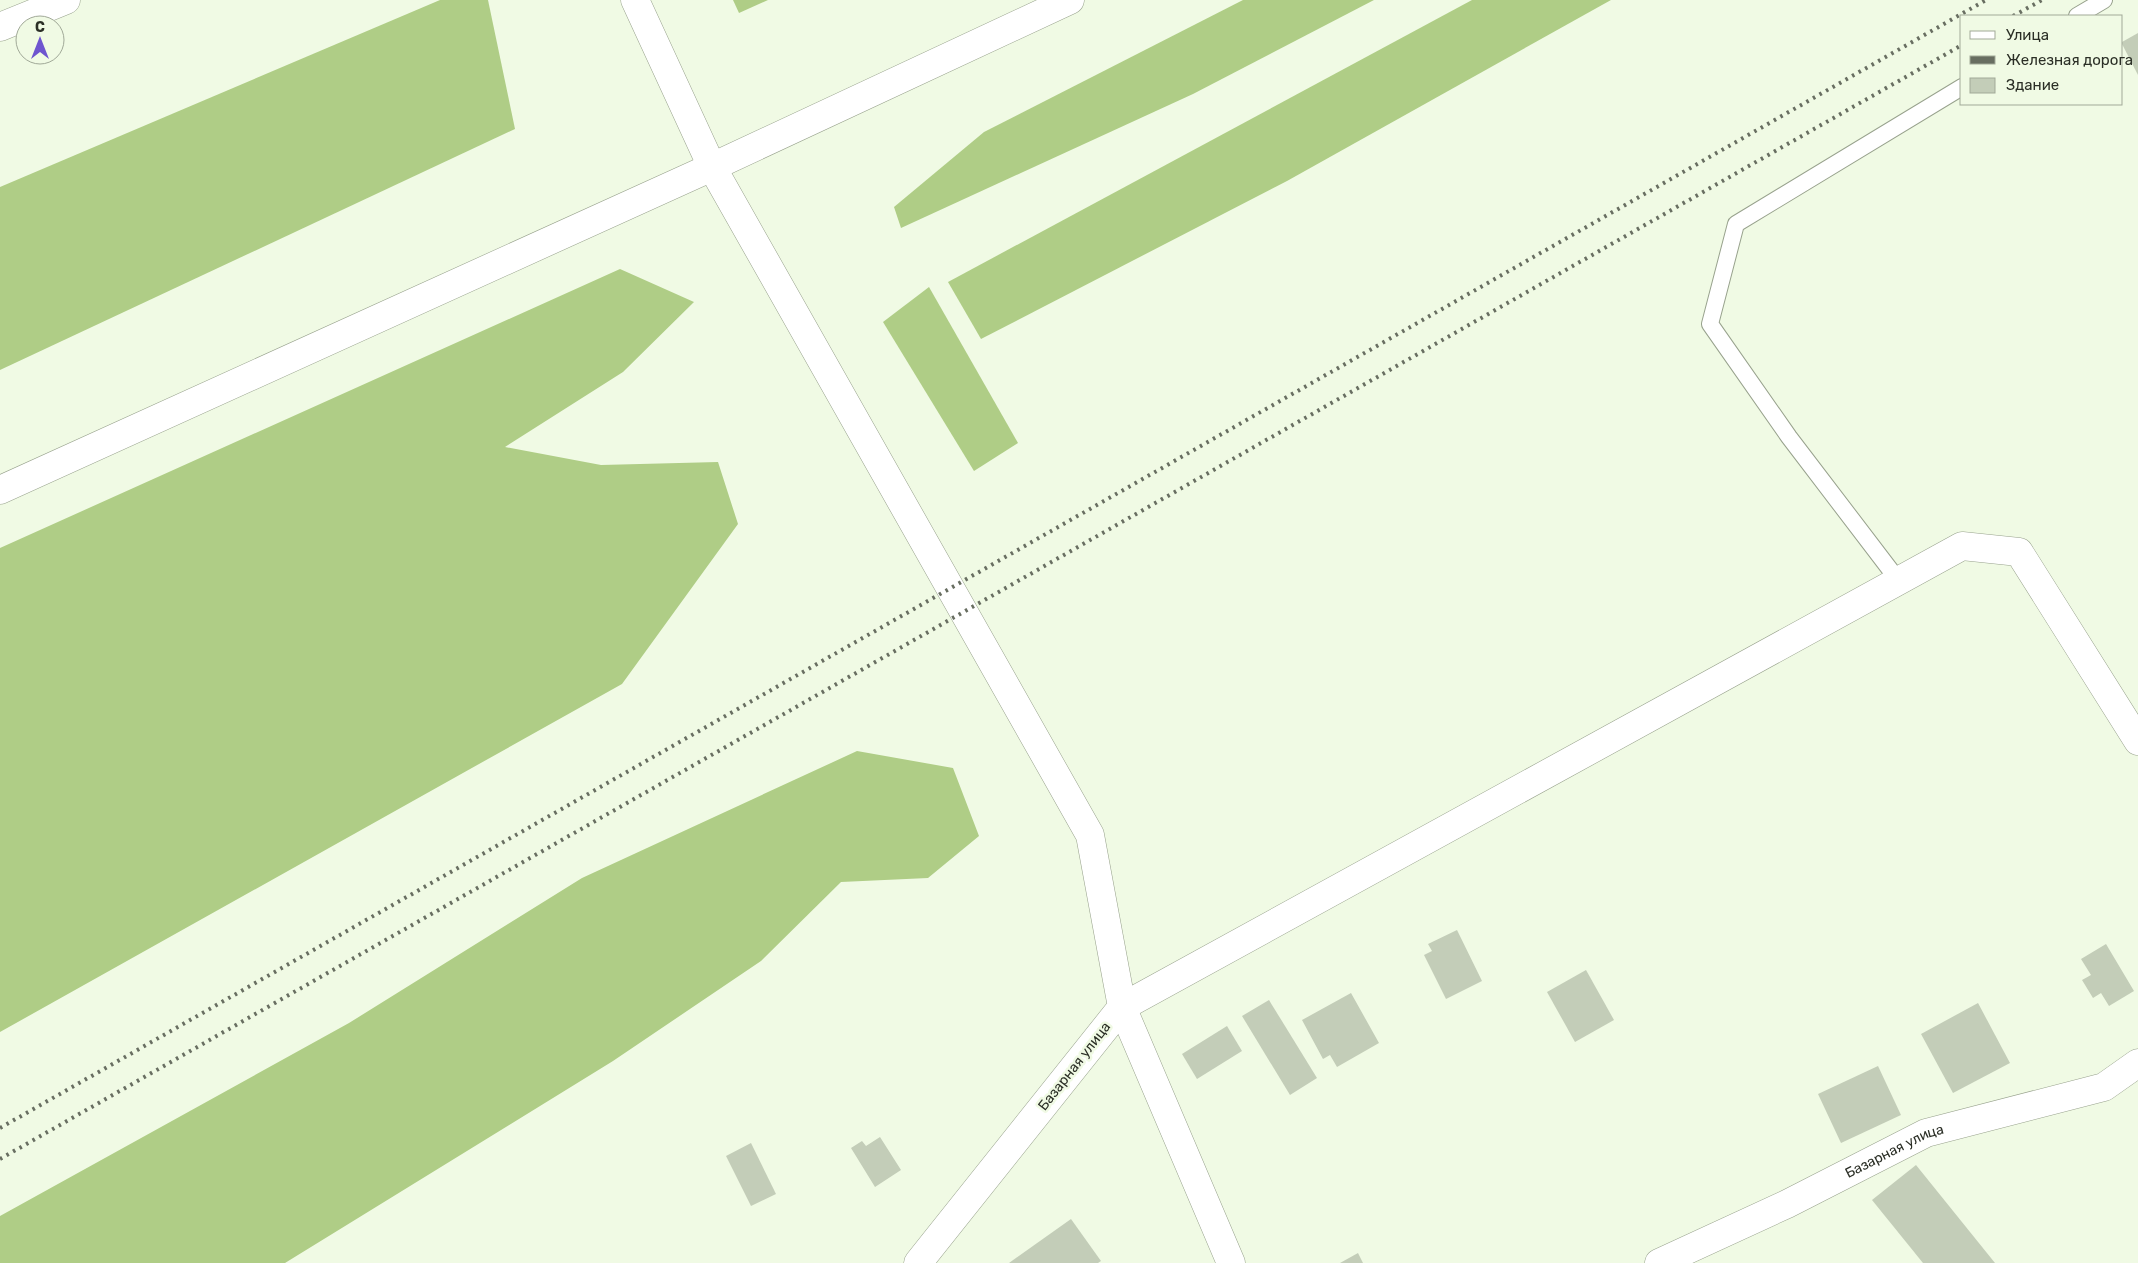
<svg xmlns="http://www.w3.org/2000/svg" width="2138" height="1263" viewBox="0 0 2138 1263" font-family="Rubik,sans-serif">
	<style>
		.forest { fill: #afcd86 }
		.building { fill: #c3cdb8 }
		.lines { fill: none; stroke-linecap: round; stroke-linejoin: round }
		.lane-casing { stroke: #98a28d; stroke-width: 18 }
		.street-casing { stroke: #98a28d; stroke-width: 29 }
		.secondary-casing { stroke: #98a28d; stroke-width: 29 }
		.lane { stroke: #fff; stroke-width: 16 }
		.street { stroke: #fff; stroke-width: 28 }
		.secondary { stroke: #fff; stroke-width: 28 }
		.rail { stroke: #686e61; stroke-width: 4; stroke-dasharray: 2.5 5; stroke-linecap: butt }
		.labels { text-anchor: middle; stroke-width: 5; stroke-linejoin: round; paint-order: stroke }
		.street-label { font-size: 14px; fill: #2b2f26; stroke: #f0fae4 }
	</style>
	<rect width="100%" height="100%" fill="#f0fae4"/>
	<!-- forest -->
	<g class="forest">
		<path d="M440 0H488L515 129 0 370V187Z"/>
		<path d="M733 0H768L739 13Z"/>
		<path d="M1243 0H1374L1193 94 901 228 894 207 984 132Z"/>
		<path d="M1472 0H1611L1287 181 981 339 948 282Z"/>
		<path d="M620 269 694 302 623 372 505 447 601 465 718 462 738 524 622 684 0 1032V548Z"/>
		<path d="M929 287 1018 443 974 471 883 322Z"/>
		<path d="M857 751 953 768 979 836 928 878 841 882 761 961 613 1061 285 1263H0V1216L349 1023 582 878Z"/>
	</g>
	<!-- building -->
	<g class="building">
		<path d="M2138 33V75L2122 44V42Z"/>
		<path d="M1457 930 1482 981 1446 999 1424 955 1432 951 1428 944Z"/>
		<path d="M2106 944 2134 991 2109 1006 2101 993 2093 998 2082 980 2091 975 2081 959Z"/>
		<path d="M1586 970 1614 1020 1575 1042 1547 992Z"/>
		<path d="M1351 993 1379 1043 1337 1067 1330 1055 1323 1059 1302 1020Z"/>
		<path d="M1269 1000 1317 1078 1290 1095 1242 1016Z"/>
		<path d="M1978 1003 2010 1063 1953 1093 1921 1034Z"/>
		<path d="M1227 1026 1242 1051 1197 1079 1182 1054Z"/>
		<path d="M1878 1066 1901 1115 1841 1143 1818 1094Z"/>
		<path d="M880 1137 901 1170 875 1187 851 1148 862 1141 866 1146Z"/>
		<path d="M751 1143 776 1194 751 1206 726 1156Z"/>
		<path d="M1916 1165 1995 1263H1923L1872 1200Z"/>
		<path d="M1071 1219 1101 1261 1098 1263H1009Z"/>
		<path d="M1358 1253 1363 1263H1340Z"/>
	</g>
	<g class="lines">
		<!-- lane casing -->
		<g class="lane-casing">
			<g id="lane">
				<path d="M2077 16 2104 0"/>
				<path d="M1898 580 1789 437 1710 324 1736 224 1962 87"/>
			</g>
		</g>
		<!-- street casing -->
		<g class="street-casing">
			<g id="street">
				<path d="M635 0 712 167 1090 835 1122 1007 918 1263"/>
				<path d="M0 27 66 0"/>
				<path d="M1231 1263 1122 1007 1962 546 2019 552 2138 741"/>
				<path id="s1" d="M1659 1263 1787 1204 1926 1133 2104 1087 2138 1063"/>
			</g>
		</g>
		<!-- secondary casing -->
		<g class="secondary-casing">
			<path id="secondary" d="M0 490 712 167 1070 0"/>
		</g>
		<!-- lane -->
		<use href="#lane" class="lane"/>
		<!-- street -->
		<use href="#street" class="street"/>
		<!-- secondary -->
		<use href="#secondary" class="secondary"/>
		<!-- rail -->
		<g class="rail">
			<path d="M2013 16 2042 0"/>
			<path d="M0 1128 1986 0"/>
			<path d="M0 1159 1962 45"/>
		</g>
	</g>
	<g class="labels">
		<!-- street labels -->
		<g class="street-label">
			<text transform="translate(1074 1066) rotate(-52)" y="5">Базарная улица</text>
			<text dy="5" stroke="none"><textPath href="#s1" startOffset="261">Базарная улица</textPath></text>
		</g>
	</g>
	<!-- legend -->
	<rect x="1960" y="15" width="162" height="90" fill="#f0fae4" stroke="#a1a998"/>
	<rect x="1970" y="31" width="25" height="8" fill="#ffffff" stroke="#a1a998"/>
	<text x="2006" y="40" font-size="15" fill="#2b2f26">Улица</text>
	<rect x="1970" y="56" width="25" height="8" fill="#686e61" stroke="#a1a998"/>
	<text x="2006" y="65" font-size="15" fill="#2b2f26">Железная дорога</text>
	<rect x="1970" y="78" width="25" height="15" fill="#c3cdb8" stroke="#a1a998"/>
	<text x="2006" y="90" font-size="15" fill="#2b2f26">Здание</text>
	<!-- north arrow -->
	<g transform="translate(40 40)"><circle r="24" fill="#f0fae4" stroke="#a1a998"/>
	<path d="M0-4L9 19L0 12L-9 19Z" fill="#6e55cf"/>
	<text y="-8" font-size="14" font-weight="bold" text-anchor="middle" fill="#2b2f26">С</text>
	</g>
</svg>
